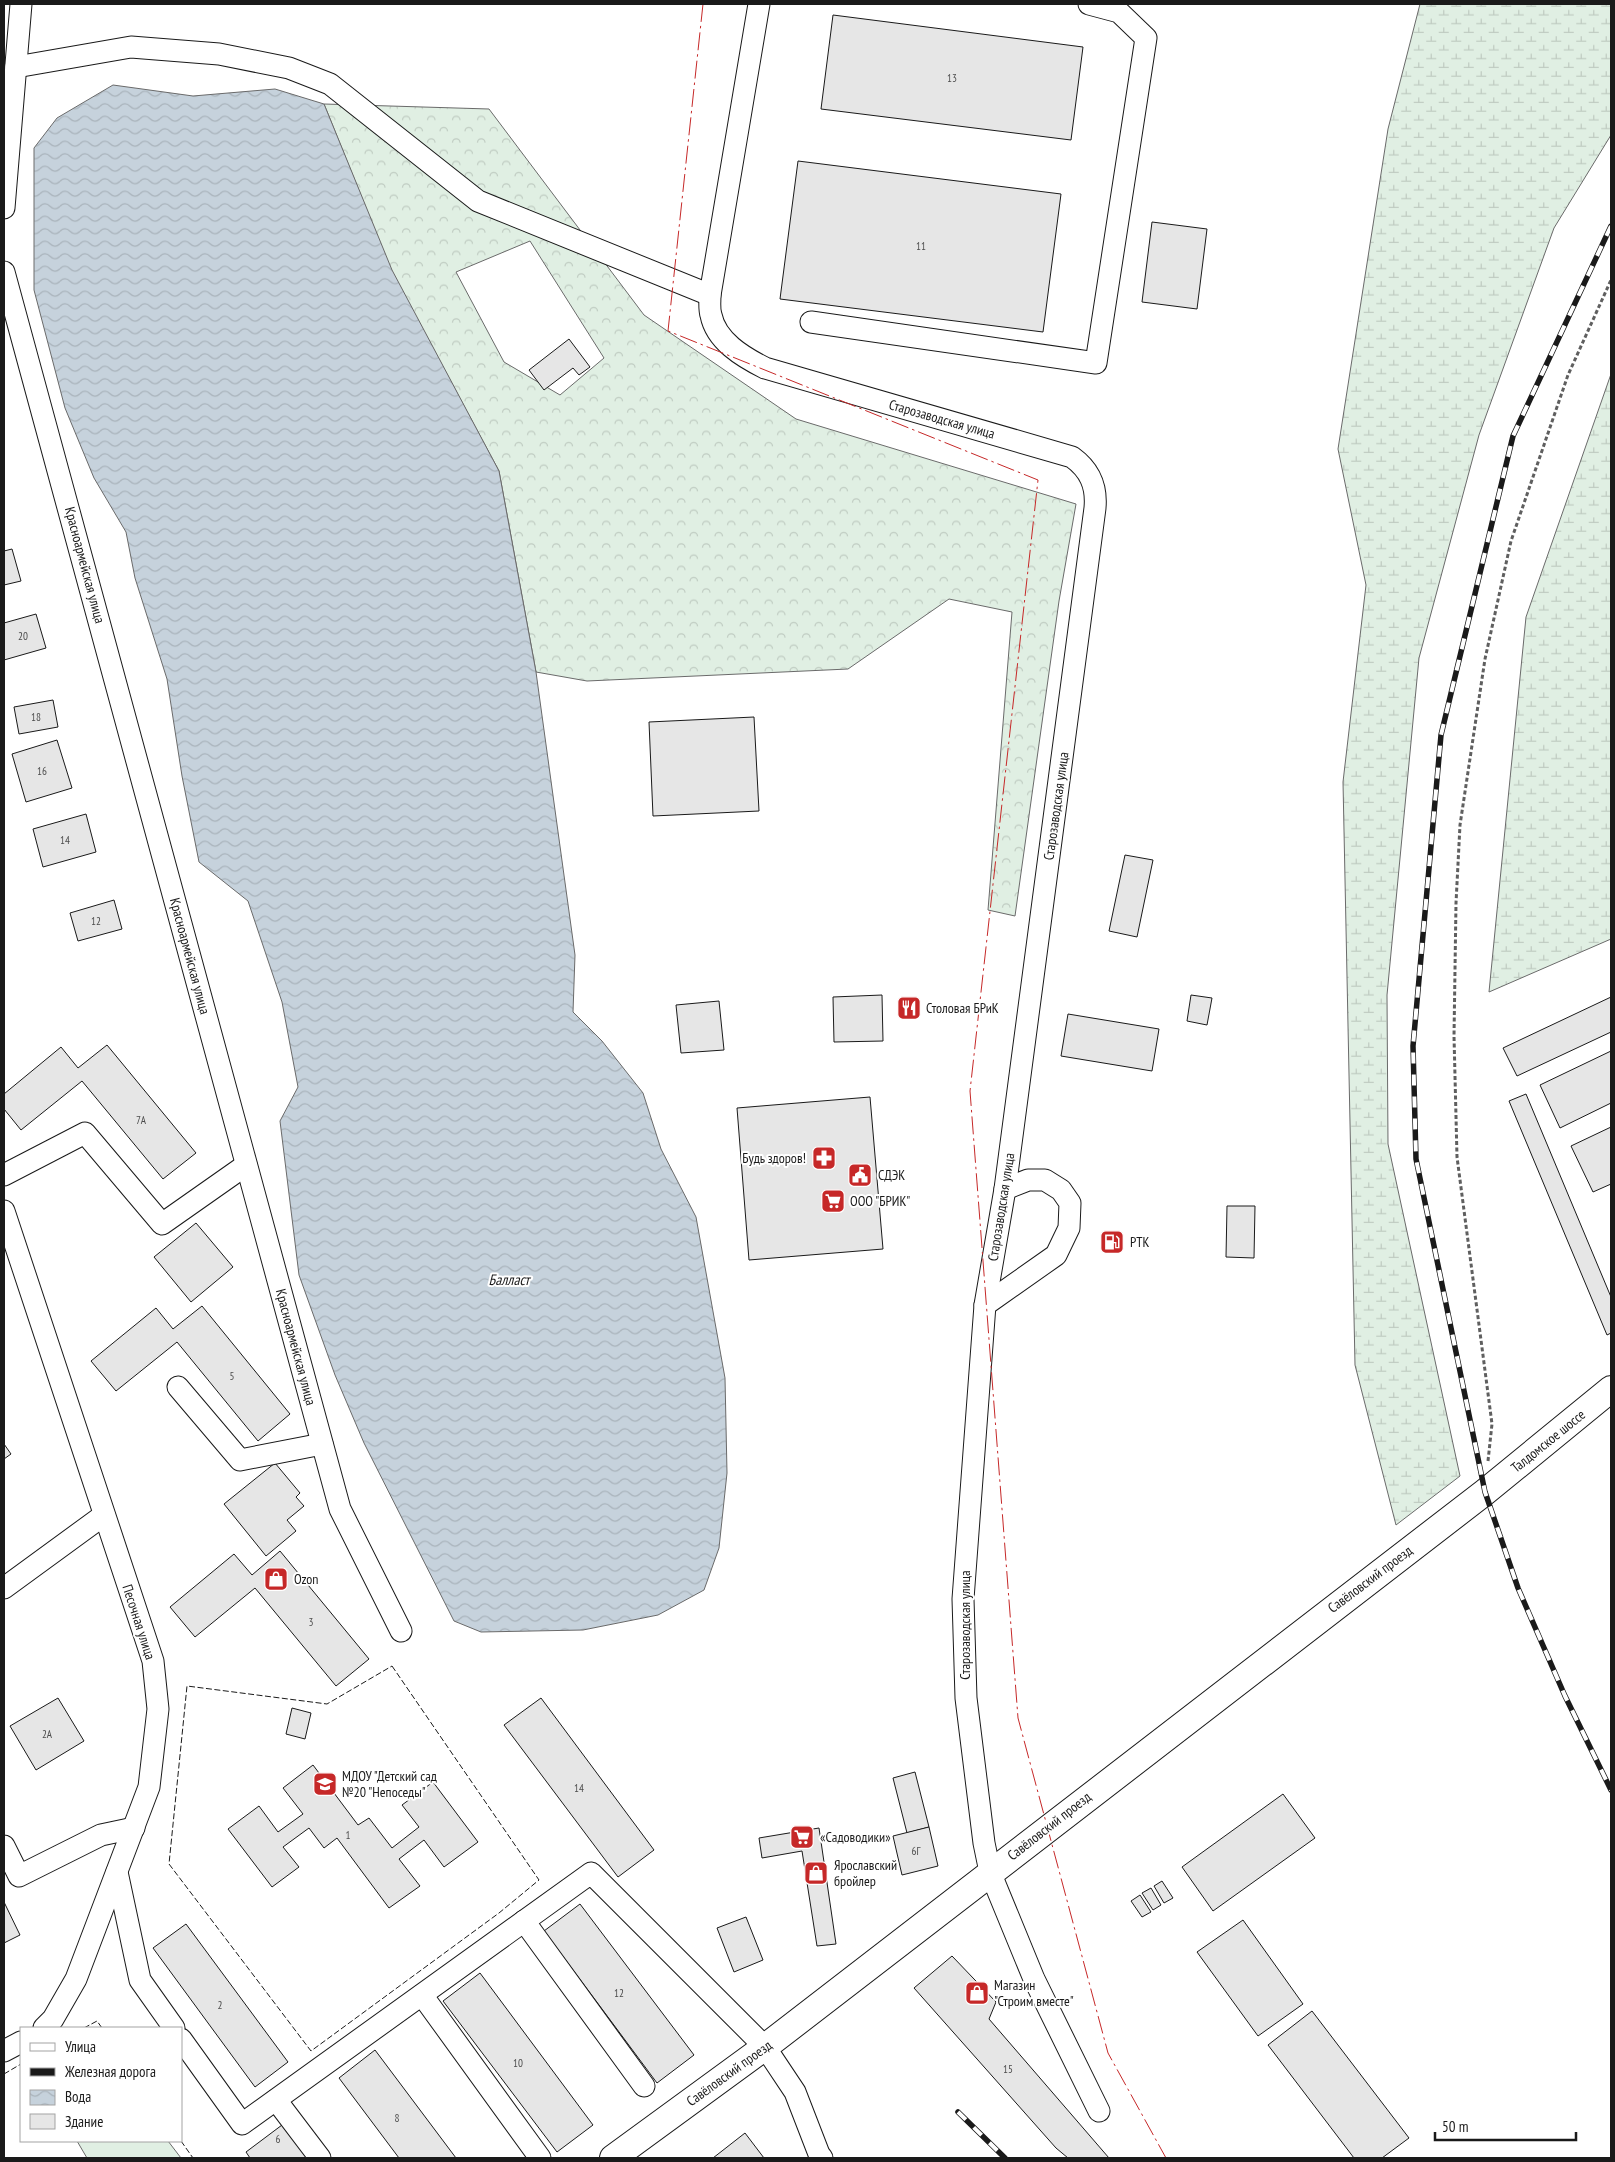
<svg xmlns="http://www.w3.org/2000/svg" width="1615" height="2162" viewBox="0 0 1615 2162" font-family="'PT Sans Narrow',sans-serif">
	<style>
		.forest { fill: url(#forest-crowns); stroke: #6a6a6a; fill-rule: evenodd }
		.wetland { fill: url(#wetland-marsh); stroke: #6a6a6a }
		.pitch { fill: #e0efe3; stroke: #6a6a6a }
		.water { fill: url(#water-waves); stroke: #6a6a6a }
		.building { fill: #e6e6e6; stroke: #1a1a1a }
		.lines { fill: none; stroke-linecap: round; stroke-linejoin: round }
		.minor-casing { stroke: #1a1a1a; stroke-width: 23 }
		.major-casing { stroke: #1a1a1a; stroke-width: 28 }
		.path { stroke: #5f5f5f; stroke-width: 3; stroke-dasharray: 4 2.5; stroke-linecap: butt }
		.minor { stroke: #fff; stroke-width: 21 }
		.major { stroke: #fff; stroke-width: 26 }
		.rail-casing { stroke: #1a1a1a; stroke-width: 5.5 }
		.rail { stroke: #fff; stroke-width: 4; stroke-dasharray: 11; stroke-linecap: butt }
		.fence { stroke: #1a1a1a; stroke-width: 1; stroke-dasharray: 6 2.5; stroke-linecap: butt }
		.power { stroke: #c62828; stroke-width: 1; stroke-dasharray: 18 4 2.5 4; stroke-linecap: butt }
		.labels { text-anchor: middle; stroke-width: 4; stroke-linejoin: round; paint-order: stroke }
		.number-label { font-size: 11px; fill: #4d4d4d }
		.street-label { font-size: 14px; fill: #1a1a1a; stroke: #fff }
		.poi-label { font-size: 14px; fill: #1a1a1a; stroke: #fff; text-anchor: start }
		.water-label { font-size: 15px; font-style: italic; fill: #1a1a1a; stroke: #fff }
	</style>
	<defs>
		<pattern id="forest-crowns" width="20" height="18" patternUnits="userSpaceOnUse" patternTransform="scale(1.25)"><rect width="20" height="18" fill="#e0efe3"/><path d="M2 6a3 3 0 1 1 6 0M12 15a3 3 0 1 1 6 0" fill="none" stroke="#c0ccc2"/></pattern>
		<pattern id="wetland-marsh" width="20" height="14" patternUnits="userSpaceOnUse" patternTransform="scale(1.25)"><rect width="20" height="14" fill="#e0efe3"/><path d="M1 5h8M5 5V1M11 12h8M15 12V8" fill="none" stroke="#c0ccc2"/></pattern>
		<pattern id="water-waves" width="16" height="10" patternUnits="userSpaceOnUse" patternTransform="scale(1.25)"><rect width="16" height="10" fill="#c6d2dc"/><path d="M0 5q4-4 8 0t8 0" fill="none" stroke="#aab4bc"/></pattern>
	</defs>
	<rect width="100%" height="100%" fill="#fff"/>
	<!-- forest -->
	<path class="forest" d="M324 104 489 109 644 315 796 419 1076 504 1059 601 1015 916 988 910 1012 612 949 599 848 669 587 681 536 672 499 471 391 270ZM530 241 604 358 560 395 504 362 456 272Z"/>
	<!-- wetland -->
	<g class="wetland">
		<path d="M1420 4H1611V135L1554 228 1479 435 1419 658 1387 995 1388 1144 1460 1476 1396 1525 1355 1365 1343 782 1366 585 1338 449 1388 129Z"/>
		<path d="M1611 374V939L1489 992 1526 617Z"/>
	</g>
	<!-- pitch -->
	<path class="pitch" d="M77 2141H168L181 2158H87Z"/>
	<!-- water -->
	<path class="water" d="M113 85 193 96 275 89 324 104 392 270 499 471 536 672 575 955 573 1012 602 1041 643 1093 661 1149 696 1217 725 1378 727 1473 719 1548 704 1590 658 1615 583 1630 481 1632 454 1621 364 1443 335 1375 299 1275 280 1121 298 1087 282 1002 248 901 199 862 182 776 167 679 135 578 126 532 94 478 65 408 34 290V148L57 118Z"/>
	<!-- building -->
	<g class="building">
		<path d="M833 15 1083 47 1071 140 821 109Z"/>
		<path d="M798 161 1061 194 1043 332 780 299Z"/>
		<path d="M1152 222 1207 229 1197 309 1142 302Z"/>
		<path d="M569 339 590 367 579 375 573 368 544 390 529 370Z"/>
		<path d="M12 549 21 581 4 585V551Z"/>
		<path d="M36 614 46 648 4 660V623Z"/>
		<path d="M53 700 58 727 19 734 14 707Z"/>
		<path d="M754 717 759 811 653 816 649 722Z"/>
		<path d="M57 740 72 788 26 802 12 754Z"/>
		<path d="M86 814 96 852 43 867 33 829Z"/>
		<path d="M1125 855 1153 860 1137 937 1109 931Z"/>
		<path d="M114 900 122 929 78 941 70 913Z"/>
		<path d="M882 995 883 1041 834 1042 833 997Z"/>
		<path d="M1191 995 1212 998 1207 1025 1187 1021Z"/>
		<path d="M1611 997V1032L1517 1076 1503 1048Z"/>
		<path d="M719 1001 724 1050 681 1053 676 1005Z"/>
		<path d="M1068 1014 1159 1029 1152 1071 1061 1056Z"/>
		<path d="M107 1045 196 1153 163 1179 82 1081 21 1130 4 1109V1094L61 1047 78 1068Z"/>
		<path d="M1611 1051V1103L1560 1128 1540 1085Z"/>
		<path d="M1526 1094 1611 1297V1333L1607 1335 1509 1101Z"/>
		<path d="M870 1097 883 1249 749 1260 737 1108Z"/>
		<path d="M1611 1127V1184L1593 1192 1571 1146Z"/>
		<path d="M1227 1206H1255L1254 1258 1226 1257Z"/>
		<path d="M196 1223 233 1267 191 1302 154 1257Z"/>
		<path d="M202 1306 290 1414 258 1441 177 1342 116 1391 91 1361 156 1308 173 1329Z"/>
		<path d="M4 1444 11 1454 4 1459Z"/>
		<path d="M275 1463 300 1493 296 1497 304 1506 287 1520 296 1531 266 1556 224 1504Z"/>
		<path d="M280 1551 369 1659 336 1686 255 1588 195 1637 170 1607 234 1554 252 1575Z"/>
		<path d="M58 1698 84 1741 36 1770 10 1726Z"/>
		<path d="M541 1698 654 1850 618 1877 504 1725Z"/>
		<path d="M292 1708 311 1713 305 1739 286 1734Z"/>
		<path d="M313 1765 358 1825 369 1818 392 1848 419 1827 402 1805 433 1782 478 1842 444 1867 424 1840 399 1859 420 1886 389 1908 337 1838 324 1848 309 1828 283 1847 299 1867 272 1887 228 1829 259 1806 278 1832 303 1814 283 1788Z"/>
		<path d="M915 1772 929 1827 907 1833 893 1778Z"/>
		<path d="M1283 1794 1315 1838 1213 1911 1182 1867Z"/>
		<path d="M929 1827 938 1866 902 1875 893 1836Z"/>
		<path d="M819 1828 836 1944 817 1946 802 1851 762 1858 759 1838Z"/>
		<path d="M1162 1881 1173 1898 1164 1903 1154 1886Z"/>
		<path d="M1151 1888 1161 1905 1153 1910 1142 1893Z"/>
		<path d="M1140 1895 1151 1912 1142 1917 1131 1901Z"/>
		<path d="M4 1902 20 1935 4 1943Z"/>
		<path d="M580 1904 694 2055 657 2083 544 1931Z"/>
		<path d="M746 1917 763 1960 734 1972 717 1928Z"/>
		<path d="M1243 1920 1303 2004 1258 2036 1197 1952Z"/>
		<path d="M186 1924 288 2062 255 2087 153 1948Z"/>
		<path d="M952 1956 996 2002 989 2019 1109 2158H1068L1056 2148 914 1988Z"/>
		<path d="M480 1973 593 2125 557 2152 443 2001Z"/>
		<path d="M1312 2011 1409 2138 1382 2158H1354L1268 2045Z"/>
		<path d="M375 2050 456 2158H399L339 2078Z"/>
		<path d="M282 2125 307 2158H250L246 2152Z"/>
		<path d="M745 2133 764 2158H713Z"/>
	</g>
	<g class="lines">
		<!-- minor casing -->
		<g class="minor-casing">
			<g id="minor">
				<path d="M759 4 710 295C710 302 709 309 711 315 716 341 743 357 765 368L1072 457C1090 470 1097 486 1095 508L1005 1189 985 1305 963 1599 966 1698 984 1843 990 1872 1034 1979 1099 2111"/>
				<path d="M16 67 131 47 219 54 289 68 330 84 478 201 710 295"/>
				<path d="M4 208 21 4"/>
				<path d="M4 272 340 1509 401 1631"/>
				<path d="M811 322 1096 363 1146 38 1119 12 1089 4"/>
				<path d="M4 1175 85 1133 162 1224 246 1165"/>
				<path d="M4 1211 153 1661 158 1709 149 1787 76 1979 53 2019 44 2028"/>
				<path d="M985 1305 1056 1255 1069 1228 1070 1203 1061 1190 1045 1180H1028L1005 1189"/>
				<path d="M178 1387 240 1460 322 1444"/>
				<path d="M4 1588 104 1515"/>
				<path d="M4 1846 19 1876 101 1835 134 1828"/>
				<path d="M117 1872 140 1980 174 2028"/>
				<path d="M524 1921 644 2086"/>
				<path d="M422 1995 540 2158"/>
				<path d="M181 2039 242 2124 591 1873 765 2047 795 2092 819 2154 822 2158"/>
				<path d="M4 2051 21 2042"/>
				<path d="M276 2100 320 2158"/>
			</g>
		</g>
		<!-- major casing -->
		<g class="major-casing">
			<path id="major" d="M613 2158 765 2047 1485 1492 1611 1389"/>
		</g>
		<!-- path -->
		<path class="path" d="M1488 1461 1492 1424 1457 1157 1454 1036 1456 903 1460 825 1485 659 1511 541 1568 375 1611 280"/>
		<!-- minor -->
		<use href="#minor" class="minor"/>
		<!-- major -->
		<use href="#major" class="major"/>
		<!-- rail casing -->
		<g class="rail-casing">
			<g id="rail">
				<path d="M1611 226 1513 436 1441 735 1413 1046 1416 1159 1485 1492 1518 1588 1565 1696 1611 1790"/>
				<path d="M958 2112 1005 2158"/>
			</g>
		</g>
		<!-- rail -->
		<use href="#rail" class="rail"/>
		<!-- fence -->
		<g class="fence">
			<path d="M392 1666 539 1880 499 1913 311 2051 169 1864 187 1686 327 1704Z"/>
			<path d="M84 2028 97 2021 102 2028"/>
			<path d="M4 2074 21 2064"/>
			<path d="M181 2141 193 2158"/>
		</g>
		<!-- power -->
		<path class="power" d="M703 4 668 331 1038 480 970 1091 1018 1718 1108 2053 1166 2158"/>
	</g>
	<!-- icons -->
	<defs>
		<g id="restaurant-square" transform="scale(1.25)"><rect x="-9" y="-9" width="18" height="18" rx="4" fill="#c62828" stroke="#fff"/><path d="M-5-6h1v4h1v-4h1v4h1v-4h1v5L-1.5 .5V6h-2V.5L-5-1ZM5-6V6H3V1.5H1.5Q1.5-4 5-6Z" fill="#fff"/></g>
		<g id="pharmacy-square" transform="scale(1.25)"><rect x="-9" y="-9" width="18" height="18" rx="4" fill="#c62828" stroke="#fff"/><path d="M-2-6h4v4h4v4h-4v4h-4v-4h-4v-4h4Z" fill="#fff"/></g>
		<g id="civic-square" transform="scale(1.25)"><rect x="-9" y="-9" width="18" height="18" rx="4" fill="#c62828" stroke="#fff"/><path d="M-.6-6.5H3V-4.5H.6V-3L4-1V1h2V6H-6V1h2V-1L-.6-3ZM-1.2 2.5V6h2.4V2.5Z" fill="#fff"/></g>
		<g id="supermarket-square" transform="scale(1.25)"><rect x="-9" y="-9" width="18" height="18" rx="4" fill="#c62828" stroke="#fff"/><path d="M-6-5.5h2.5l.6 2H6L4.5 2H-2.5L-4.4-4H-6ZM-1.5 3.2a1.3 1.3 0 1 0 .1 0ZM3 3.2a1.3 1.3 0 1 0 .1 0Z" fill="#fff"/></g>
		<g id="fuel-square" transform="scale(1.25)"><rect x="-9" y="-9" width="18" height="18" rx="4" fill="#c62828" stroke="#fff"/><path d="M-5.5-6h7V0h2V4h1.3V-2.5L3-4.5l.8-.8L6-3V5H2.5V1h-1V6h-7ZM-4.2-4.7v3.2H.2V-4.7Z" fill="#fff"/></g>
		<g id="shop-square" transform="scale(1.25)"><rect x="-9" y="-9" width="18" height="18" rx="4" fill="#c62828" stroke="#fff"/><path d="M-5-2.5h2.3a2.7 3.5 0 0 1 5.4 0H5L5.5 6h-11ZM-1.5-2.5h3a1.5 2.3 0 0 0-3 0Z" fill="#fff"/></g>
		<g id="school-square" transform="scale(1.25)"><rect x="-9" y="-9" width="18" height="18" rx="4" fill="#c62828" stroke="#fff"/><path d="M0-5L7-2L0 1L-7-2ZM-4 1L0 2.5L4 1V4Q0 6-4 4Z" fill="#fff"/></g>
	</defs>
	<g fill-rule="evenodd">
		<use href="#restaurant-square" x="909" y="1008"/>
		<use href="#pharmacy-square" x="824" y="1158"/>
		<use href="#civic-square" x="860" y="1175"/>
		<use href="#supermarket-square" x="833" y="1201"/>
		<use href="#fuel-square" x="1112" y="1242"/>
		<use href="#shop-square" x="276" y="1579"/>
		<use href="#school-square" x="325" y="1784"/>
		<use href="#supermarket-square" x="802" y="1837"/>
		<use href="#shop-square" x="816" y="1873"/>
		<use href="#shop-square" x="977" y="1993"/>
	</g>
	<g class="labels">
		<!-- number labels -->
		<g class="number-label">
			<text x="952" y="82">13</text>
			<text x="921" y="250">11</text>
			<text x="23" y="640">20</text>
			<text x="36" y="721">18</text>
			<text x="42" y="775">16</text>
			<text x="65" y="844">14</text>
			<text x="96" y="925">12</text>
			<text x="141" y="1124">7А</text>
			<text x="232" y="1380">5</text>
			<text x="311" y="1626">3</text>
			<text x="47" y="1738">2А</text>
			<text x="579" y="1792">14</text>
			<text x="348" y="1839">1</text>
			<text x="916" y="1855">6Г</text>
			<text x="619" y="1997">12</text>
			<text x="220" y="2009">2</text>
			<text x="518" y="2067">10</text>
			<text x="1008" y="2073">15</text>
			<text x="397" y="2122">8</text>
			<text x="278" y="2143">6</text>
		</g>
		<!-- street labels -->
		<g class="street-label">
			<text transform="translate(942 419) rotate(16)" y="5">Старозаводская улица</text>
			<text transform="translate(85 565) rotate(75)" y="5">Красноармейская улица</text>
			<text transform="translate(1056 806) rotate(-82)" y="5">Старозаводская улица</text>
			<text transform="translate(190 956) rotate(75)" y="5">Красноармейская улица</text>
			<text transform="translate(1001 1207) rotate(-81)" y="5">Старозаводская улица</text>
			<text transform="translate(296 1347) rotate(75)" y="5">Красноармейская улица</text>
			<text transform="translate(1548 1441) rotate(-39)" y="5">Талдомское шоссе</text>
			<text transform="translate(1370 1579) rotate(-37)" y="5">Савёловский проезд</text>
			<text transform="translate(139 1622) rotate(72)" y="5">Песочная улица</text>
			<text transform="translate(965 1625) rotate(-90)" y="5">Старозаводская улица</text>
			<text transform="translate(1049 1826) rotate(-38)" y="5">Савёловский проезд</text>
			<text transform="translate(729 2073) rotate(-36)" y="5">Савёловский проезд</text>
		</g>
		<!-- poi labels -->
		<g class="poi-label">
			<text x="926" y="1013">Столовая БРиК</text>
			<text x="806" y="1163" text-anchor="end">Будь здоров!</text>
			<text x="878" y="1180">СДЭК</text>
			<text x="850" y="1206">ООО "БРИК"</text>
			<text x="1130" y="1247">РТК</text>
			<text x="294" y="1584">Ozon</text>
			<text x="342" y="1781">МДОУ "Детский сад<tspan x="342" dy="16">№20 "Непоседы"</tspan></text>
			<text x="820" y="1842">«Садоводики»</text>
			<text x="834" y="1870">Ярославский<tspan x="834" dy="16">бройлер</tspan></text>
			<text x="994" y="1990">Магазин<tspan x="994" dy="16">"Строим вместе"</tspan></text>
		</g>
		<!-- water labels -->
		<g class="water-label">
			<text x="509" y="1285">Балласт</text>
		</g>
	</g>
	<!-- border -->
	<rect width="1615" height="2162" fill="none" stroke="#1a1a1a" stroke-width="10"/>
	<!-- legend -->
	<rect x="20" y="2027" width="162" height="115" fill="#ffffff" stroke="#a3a3a3"/>
	<rect x="30" y="2043" width="25" height="8" fill="#ffffff" stroke="#a3a3a3"/>
	<text x="65" y="2052" font-size="15" fill="#1a1a1a">Улица</text>
	<rect x="30" y="2068" width="25" height="8" fill="#1a1a1a" stroke="#a3a3a3"/>
	<text x="65" y="2077" font-size="15" fill="#1a1a1a">Железная дорога</text>
	<rect x="30" y="2090" width="25" height="15" fill="url(#water-waves)" stroke="#a3a3a3"/>
	<text x="65" y="2102" font-size="15" fill="#1a1a1a">Вода</text>
	<rect x="30" y="2114" width="25" height="15" fill="#e6e6e6" stroke="#a3a3a3"/>
	<text x="65" y="2127" font-size="15" fill="#1a1a1a">Здание</text>
	<!-- scale -->
	<path d="M1435 2132v8h141v-8" fill="none" stroke="#1a1a1a" stroke-width="2.5"/>
	<text x="1442" y="2132" font-size="15" fill="#1a1a1a" stroke="#ffffff" stroke-width="4" paint-order="stroke">50 m</text>
</svg>
